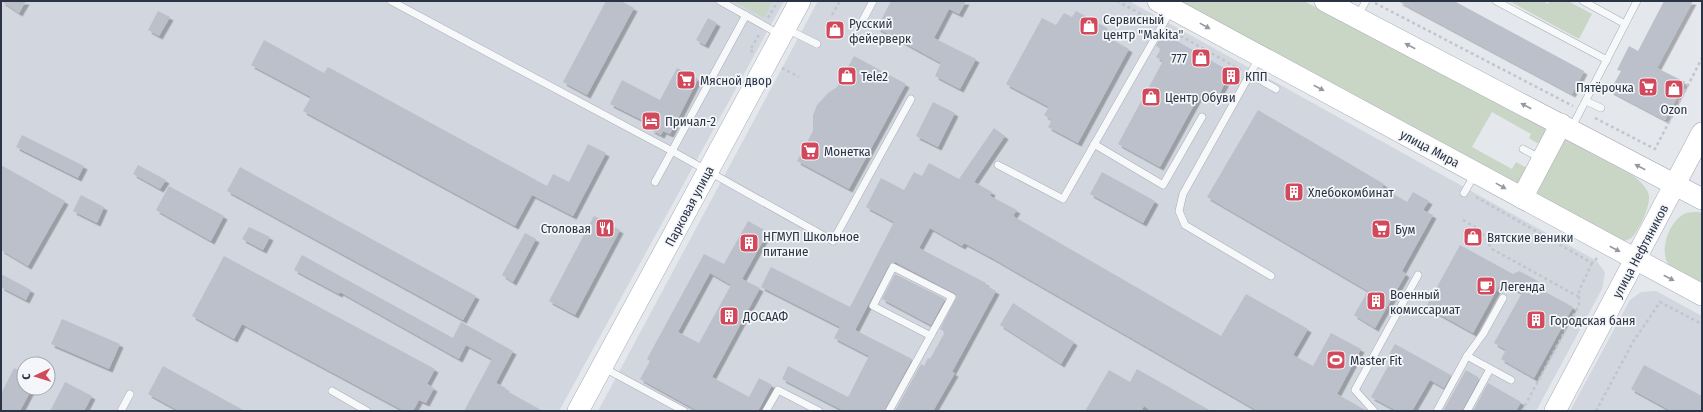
<svg xmlns="http://www.w3.org/2000/svg" width="1703" height="412" viewBox="0 0 1703 412" font-family="'Fira Sans Condensed',sans-serif">
	<style>
		.built { fill: #d2d6de; fill-rule: evenodd }
		.green { fill: #c9d6c5 }
		.building { fill: #bbc0ca; fill-rule: evenodd; filter: url(#shadow) }
		.lines { fill: none; stroke-linecap: round; stroke-linejoin: round }
		.service-casing { stroke: #a9aeb7; stroke-width: 8 }
		.secondary-casing { stroke: #a9aeb7; stroke-width: 22 }
		.path { stroke: #c2c5cb; stroke-width: 2.5; stroke-dasharray: 3 3; stroke-linecap: butt }
		.service { stroke: #f7f8fa; stroke-width: 7 }
		.secondary { stroke: #fff; stroke-width: 21 }
		.oneway { fill: #959aa2 }
		.labels { text-anchor: middle; stroke-width: 3.5; stroke-linejoin: round; paint-order: stroke }
		.poi-label { font-size: 13px; fill: #2b3445; stroke: #f4f6f9; text-anchor: start }
		.street-label { font-size: 13px; fill: #2b3445; stroke: #f4f6f9 }
	</style>
	<defs>
		<filter id="shadow"><feDropShadow dx="3.5" dy="3.5" stdDeviation="0" flood-color="#0004"/></filter>
	</defs>
	<rect width="100%" height="100%" fill="#e4e7ec"/>
	<!-- built -->
	<g class="built">
		<path d="M1 1H784L559 411H1ZM24 364H48V388H24Z"/>
		<path d="M818 1H1129L1597 261 1605 273 1602 289 1536 411H598Z"/>
		<path d="M1656 291 1702 316V411H1570L1630 300 1641 292Z"/>
	</g>
	<!-- green -->
	<g class="green">
		<path d="M734 1H773L764 18Z"/>
		<path d="M1175 1H1304L1543 127 1546 131 1541 142 1537 143 1529 138 1531 134 1492 112 1472 147 1512 169 1516 162 1527 168 1517 185Z"/>
		<path d="M1509 1H1543L1548 4 1550 1H1568L1592 14 1579 39Z"/>
		<path d="M1565 139 1634 176C1640 182 1648 188 1649 196 1650 206 1640 228 1633 236 1629 241 1622 241 1616 241L1534 196Z"/>
		<path d="M1698 212 1702 213V287C1691 281 1672 274 1667 262 1660 247 1670 220 1686 213 1689 212 1694 212 1698 212Z"/>
	</g>
	<!-- building -->
	<g class="building">
		<path d="M1 1H26L19 13Z"/>
		<path d="M606 1H621L634 8 587 95 563 82Z"/>
		<path d="M891 1H966L959 14 949 9 934 38 976 59 960 89 935 76 941 63 877 28Z"/>
		<path d="M1398 1H1454L1584 71 1572 94Z"/>
		<path d="M1664 1H1693L1657 68 1685 82 1665 120 1610 91 1621 71 1617 70 1629 46 1638 51Z"/>
		<path d="M158 11 170 17 159 36 148 30Z"/>
		<path d="M1076 11 1107 28 1104 35 1129 49 1078 143 1048 127 1052 120 1044 115 1049 107 1006 84 1042 18 1056 25 1064 13 1072 17Z"/>
		<path d="M708 18 717 23 705 45 696 40Z"/>
		<path d="M1163 33 1231 72 1215 102 1200 94 1160 167 1118 144 1163 61 1156 57 1161 49 1156 46Z"/>
		<path d="M264 40 324 73 328 67 547 186 553 174 569 182 588 144 606 153 573 216 532 195 515 226 303 111 311 97 251 65Z"/>
		<path d="M854 56 906 84 849 189 797 161 813 131V115L817 105 828 93 837 87Z"/>
		<path d="M677 68 698 79 670 134 663 131 661 135 651 130 654 126 610 104 622 80 660 100Z"/>
		<path d="M933 102 955 113 938 147 916 136Z"/>
		<path d="M1258 110 1384 184 1382 187 1407 202 1413 192 1429 201 1423 210 1433 215 1402 271 1406 274 1375 328 1354 315 1368 291 1207 197Z"/>
		<path d="M994 128 1005 136 974 182 992 192 990 196 1017 210 1013 216 1221 336 1246 294 1308 329 1293 355 1313 366 1331 333 1361 349 1337 394 1367 411H1258L992 258 964 243 962 246 930 228 919 248 986 283 985 285 996 291 952 372 955 373 933 411H895L921 364 924 366 928 358 930 359 945 332 940 329 957 296 954 293 895 262 889 265 855 330 912 359 884 411H844L782 379 788 366 848 397 869 356 834 338 840 327 761 287 771 267 850 307 894 222 866 207 881 178 904 190 914 172 922 176 929 163 959 179Z"/>
		<path d="M22 135 84 166 78 178 16 147Z"/>
		<path d="M1 165 65 201 28 266 1 250Z"/>
		<path d="M138 165 166 180 160 189 133 174Z"/>
		<path d="M240 167 476 296 463 320 227 191Z"/>
		<path d="M1102 172 1155 201 1143 223 1090 194Z"/>
		<path d="M169 186 224 216 211 241 156 210Z"/>
		<path d="M81 195 104 207 97 223 73 211Z"/>
		<path d="M594 216 620 230 575 315 549 301Z"/>
		<path d="M748 221 768 232 742 279 760 288 712 377 749 397 759 378 772 385 758 411H698L640 379 650 361 647 359 704 254 724 264ZM710 273 731 285 699 343 678 332Z"/>
		<path d="M249 227 270 237 263 250 242 239Z"/>
		<path d="M525 233 536 239 513 282 502 275Z"/>
		<path d="M1460 245 1513 274 1519 271 1529 276 1539 282 1540 289 1573 307 1534 378 1501 359 1506 350 1494 343 1522 293 1501 282 1473 333 1426 307Z"/>
		<path d="M302 255 453 338 461 322 513 351 496 383 506 388 505 390 543 411H464L492 359 466 345 459 359 340 292 339 294 294 270Z"/>
		<path d="M224 256 435 369 427 384 434 388 426 403 419 400 413 411H404L242 324 234 339 192 316Z"/>
		<path d="M1 274 31 290 26 300 1 287Z"/>
		<path d="M895 274 945 299 931 325 882 299Z"/>
		<path d="M1013 303 1074 342 1061 364 1000 325Z"/>
		<path d="M62 319 120 344 109 369 51 344Z"/>
		<path d="M1395 344 1451 375 1444 388 1430 380 1412 411H1397L1371 397 1392 359 1388 356Z"/>
		<path d="M1644 365 1702 396V411H1671L1631 389Z"/>
		<path d="M163 366 245 411H179L148 394Z"/>
		<path d="M14 368 24 373V388H32L20 411H1V394Z"/>
		<path d="M1137 369 1211 411H1152L1144 406 1141 411H1085L1109 370 1130 382Z"/>
		<path d="M1466 370 1478 377 1479 379 1462 411H1443Z"/>
		<path d="M65 382 92 396 84 411H50Z"/>
		<path d="M1488 383 1521 402 1516 411H1473Z"/>
	</g>
	<g class="lines">
		<!-- service casing -->
		<g class="service-casing">
			<g id="service">
				<path d="M391 1 672 151 655 182"/>
				<path d="M720 1 779 34"/>
				<path d="M1496 1 1607 60"/>
				<path d="M1583 1 1625 24"/>
				<path d="M746 15 672 151 833 241 911 99"/>
				<path d="M1357 17 1366 1"/>
				<path d="M863 20 873 1"/>
				<path d="M787 29 817 44"/>
				<path d="M1259 58 1183 194 1179 211 1185 225 1271 276"/>
				<path d="M1250 74 1276 89"/>
				<path d="M1586 101 1601 108"/>
				<path d="M1571 129 1637 1"/>
				<path d="M1094 144 1163 185 1202 117"/>
				<path d="M1523 149 1540 158"/>
				<path d="M998 165 1063 199 1171 10"/>
				<path d="M1464 193 1475 174"/>
				<path d="M1467 356 1483 334 1503 298"/>
				<path d="M604 368 684 411"/>
				<path d="M332 391 367 411"/>
				<path d="M121 411 130 394"/>
				<path d="M766 411 778 390 819 411"/>
				<path d="M889 411 952 297 893 267 873 306 931 336"/>
				<path d="M1374 411 1355 390 1418 275"/>
				<path d="M1437 411 1467 356 1511 380"/>
				<path d="M1467 411 1490 369"/>
			</g>
		</g>
		<!-- secondary casing -->
		<g class="secondary-casing">
			<g id="secondary">
				<path d="M1158 1 1702 295"/>
				<path d="M1325 1 1702 199"/>
				<path d="M1522 198 1561 124"/>
				<path d="M578 411 800 1"/>
				<path d="M1555 411 1702 133"/>
			</g>
		</g>
		<!-- path -->
		<g class="path">
			<path d="M1117 1 1154 21"/>
			<path d="M1375 3 1573 106"/>
			<path d="M832 15 840 1"/>
			<path d="M768 18 778 1"/>
			<path d="M1170 30 1243 71"/>
			<path d="M753 52 750 50 760 33"/>
			<path d="M782 68 799 77"/>
			<path d="M1595 118 1655 149 1702 58"/>
			<path d="M1476 197 1592 263 1597 258"/>
			<path d="M1463 220 1480 230 1492 249 1579 297"/>
			<path d="M1522 411 1579 305V291L1592 263"/>
			<path d="M1596 411 1633 342 1660 302 1700 323 1702 322"/>
		</g>
		<!-- service -->
		<use href="#service" class="service"/>
		<!-- secondary -->
		<use href="#secondary" class="secondary"/>
	</g>
	<!-- one-way arrows -->
	<defs><path id="oneway-solid" d="M-6-.8H1V-3.2L6.5 0L1 3.2V.8H-6Z"/></defs>
	<g class="oneway">
		<use href="#oneway-solid" transform="translate(1205 26) rotate(29)"/>
		<use href="#oneway-solid" transform="translate(1410 46) rotate(-152)"/>
		<use href="#oneway-solid" transform="translate(1319 88) rotate(28)"/>
		<use href="#oneway-solid" transform="translate(1526 106) rotate(-152)"/>
		<use href="#oneway-solid" transform="translate(1640 167) rotate(-152)"/>
		<use href="#oneway-solid" transform="translate(1501 186) rotate(29)"/>
		<use href="#oneway-solid" transform="translate(1615 249) rotate(28)"/>
		<use href="#oneway-solid" transform="translate(1669 278) rotate(28)"/>
	</g>
	<!-- icons -->
	<defs>
		<g id="shop-square" transform="scale(1)"><rect x="-9" y="-9" width="18" height="18" rx="4" fill="#d1495b" stroke="#f4f6f9"/><path d="M-5-2.5h2.3a2.7 3.5 0 0 1 5.4 0H5L5.5 6h-11ZM-1.5-2.5h3a1.5 2.3 0 0 0-3 0Z" fill="#fff"/></g>
		<g id="building-square" transform="scale(1)"><rect x="-9" y="-9" width="18" height="18" rx="4" fill="#d1495b" stroke="#f4f6f9"/><path d="M-4-6H4V6H1V3H-1V6H-4ZM-2.5-4.3h1.7v1.8h-1.7ZM.8-4.3h1.7v1.8H.8ZM-2.5-1h1.7V.8h-1.7ZM.8-1h1.7V.8H.8Z" fill="#fff"/></g>
		<g id="supermarket-square" transform="scale(1)"><rect x="-9" y="-9" width="18" height="18" rx="4" fill="#d1495b" stroke="#f4f6f9"/><path d="M-6-5.5h2.5l.6 2H6L4.5 2H-2.5L-4.4-4H-6ZM-1.5 3.2a1.3 1.3 0 1 0 .1 0ZM3 3.2a1.3 1.3 0 1 0 .1 0Z" fill="#fff"/></g>
		<g id="hotel-square" transform="scale(1)"><rect x="-9" y="-9" width="18" height="18" rx="4" fill="#d1495b" stroke="#f4f6f9"/><path d="M-6-4.5h1.5V1H6V5H4.5V3h-9V5H-6ZM-4 0a1.8 1.8 0 1 1 3.6 0ZM.5 0V-2.5h3Q6-2.5 6 0Z" fill="#fff"/></g>
		<g id="restaurant-square" transform="scale(1)"><rect x="-9" y="-9" width="18" height="18" rx="4" fill="#d1495b" stroke="#f4f6f9"/><path d="M-5-6h1v4h1v-4h1v4h1v-4h1v5L-1.5 .5V6h-2V.5L-5-1ZM5-6V6H3V1.5H1.5Q1.5-4 5-6Z" fill="#fff"/></g>
		<g id="cafe-square" transform="scale(1)"><rect x="-9" y="-9" width="18" height="18" rx="4" fill="#d1495b" stroke="#f4f6f9"/><path d="M-5.5-4.5H6V0H3Q3 3.5 0 3.5H-2.5Q-5.5 3.5-5.5 0ZM3-3.2v2h1.7v-2ZM-6 4.5H4V6H-6Z" fill="#fff"/></g>
		<g id="stadium-square" transform="scale(1)"><rect x="-9" y="-9" width="18" height="18" rx="4" fill="#d1495b" stroke="#f4f6f9"/><path d="M0-5a6.5 5 0 1 0 0 10a6.5 5 0 1 0 0-10ZM-3.5-1.8h7v3.6h-7Z" fill="#fff"/></g>
	</defs>
	<g fill-rule="evenodd">
		<use href="#shop-square" x="1089" y="26"/>
		<use href="#shop-square" x="835" y="30"/>
		<use href="#shop-square" x="1201" y="58"/>
		<use href="#shop-square" x="847" y="76"/>
		<use href="#building-square" x="1231" y="76"/>
		<use href="#supermarket-square" x="686" y="80"/>
		<use href="#supermarket-square" x="1648" y="87"/>
		<use href="#shop-square" x="1674" y="89"/>
		<use href="#shop-square" x="1151" y="97"/>
		<use href="#hotel-square" x="651" y="121"/>
		<use href="#supermarket-square" x="810" y="151"/>
		<use href="#building-square" x="1294" y="192"/>
		<use href="#restaurant-square" x="605" y="228"/>
		<use href="#supermarket-square" x="1381" y="229"/>
		<use href="#shop-square" x="1473" y="237"/>
		<use href="#building-square" x="749" y="243"/>
		<use href="#cafe-square" x="1486" y="286"/>
		<use href="#building-square" x="1376" y="301"/>
		<use href="#building-square" x="729" y="316"/>
		<use href="#building-square" x="1536" y="320"/>
		<use href="#stadium-square" x="1336" y="360"/>
	</g>
	<g class="labels">
		<!-- poi labels -->
		<g class="poi-label">
			<text x="1103" y="24">Сервисный<tspan x="1103" dy="15">центр "Makita"</tspan></text>
			<text x="849" y="28">Русский<tspan x="849" dy="15">фейерверк</tspan></text>
			<text x="1187" y="63" text-anchor="end">777</text>
			<text x="861" y="81">Tele2</text>
			<text x="1245" y="81">КПП</text>
			<text x="700" y="85">Мясной двор</text>
			<text x="1634" y="92" text-anchor="end">Пятёрочка</text>
			<text x="1165" y="102">Центр Обуви</text>
			<text x="1674" y="114" text-anchor="middle">Ozon</text>
			<text x="665" y="126">Причал-2</text>
			<text x="824" y="156">Монетка</text>
			<text x="1308" y="197">Хлебокомбинат</text>
			<text x="591" y="233" text-anchor="end">Столовая</text>
			<text x="1395" y="234">Бум</text>
			<text x="763" y="241">НГМУП Школьное<tspan x="763" dy="15">питание</tspan></text>
			<text x="1487" y="242">Вятские веники</text>
			<text x="1500" y="291">Легенда</text>
			<text x="1390" y="299">Военный<tspan x="1390" dy="15">комиссариат</tspan></text>
			<text x="743" y="321">ДОСААФ</text>
			<text x="1550" y="325">Городская баня</text>
			<text x="1350" y="365">Master Fit</text>
		</g>
		<!-- street labels -->
		<g class="street-label">
			<text transform="translate(1430 148) rotate(28)" y="5">улица Мира</text>
			<text transform="translate(689 206) rotate(-62)" y="5">Парковая улица</text>
			<text transform="translate(1640 251) rotate(-62)" y="5">улица Нефтяников</text>
		</g>
	</g>
	<!-- border -->
	<rect width="1703" height="412" fill="none" stroke="#2b3445" stroke-width="4"/>
	<!-- north arrow -->
	<g transform="translate(36 376) rotate(266)"><circle r="19" fill="#f4f6f9" stroke="#a4a8b1"/>
	<path d="M0-3L7 15L0 10L-7 15Z" fill="#d1495b"/>
	<text y="-6" font-size="11" font-weight="bold" text-anchor="middle" fill="#2b3445">С</text>
	</g>
</svg>
